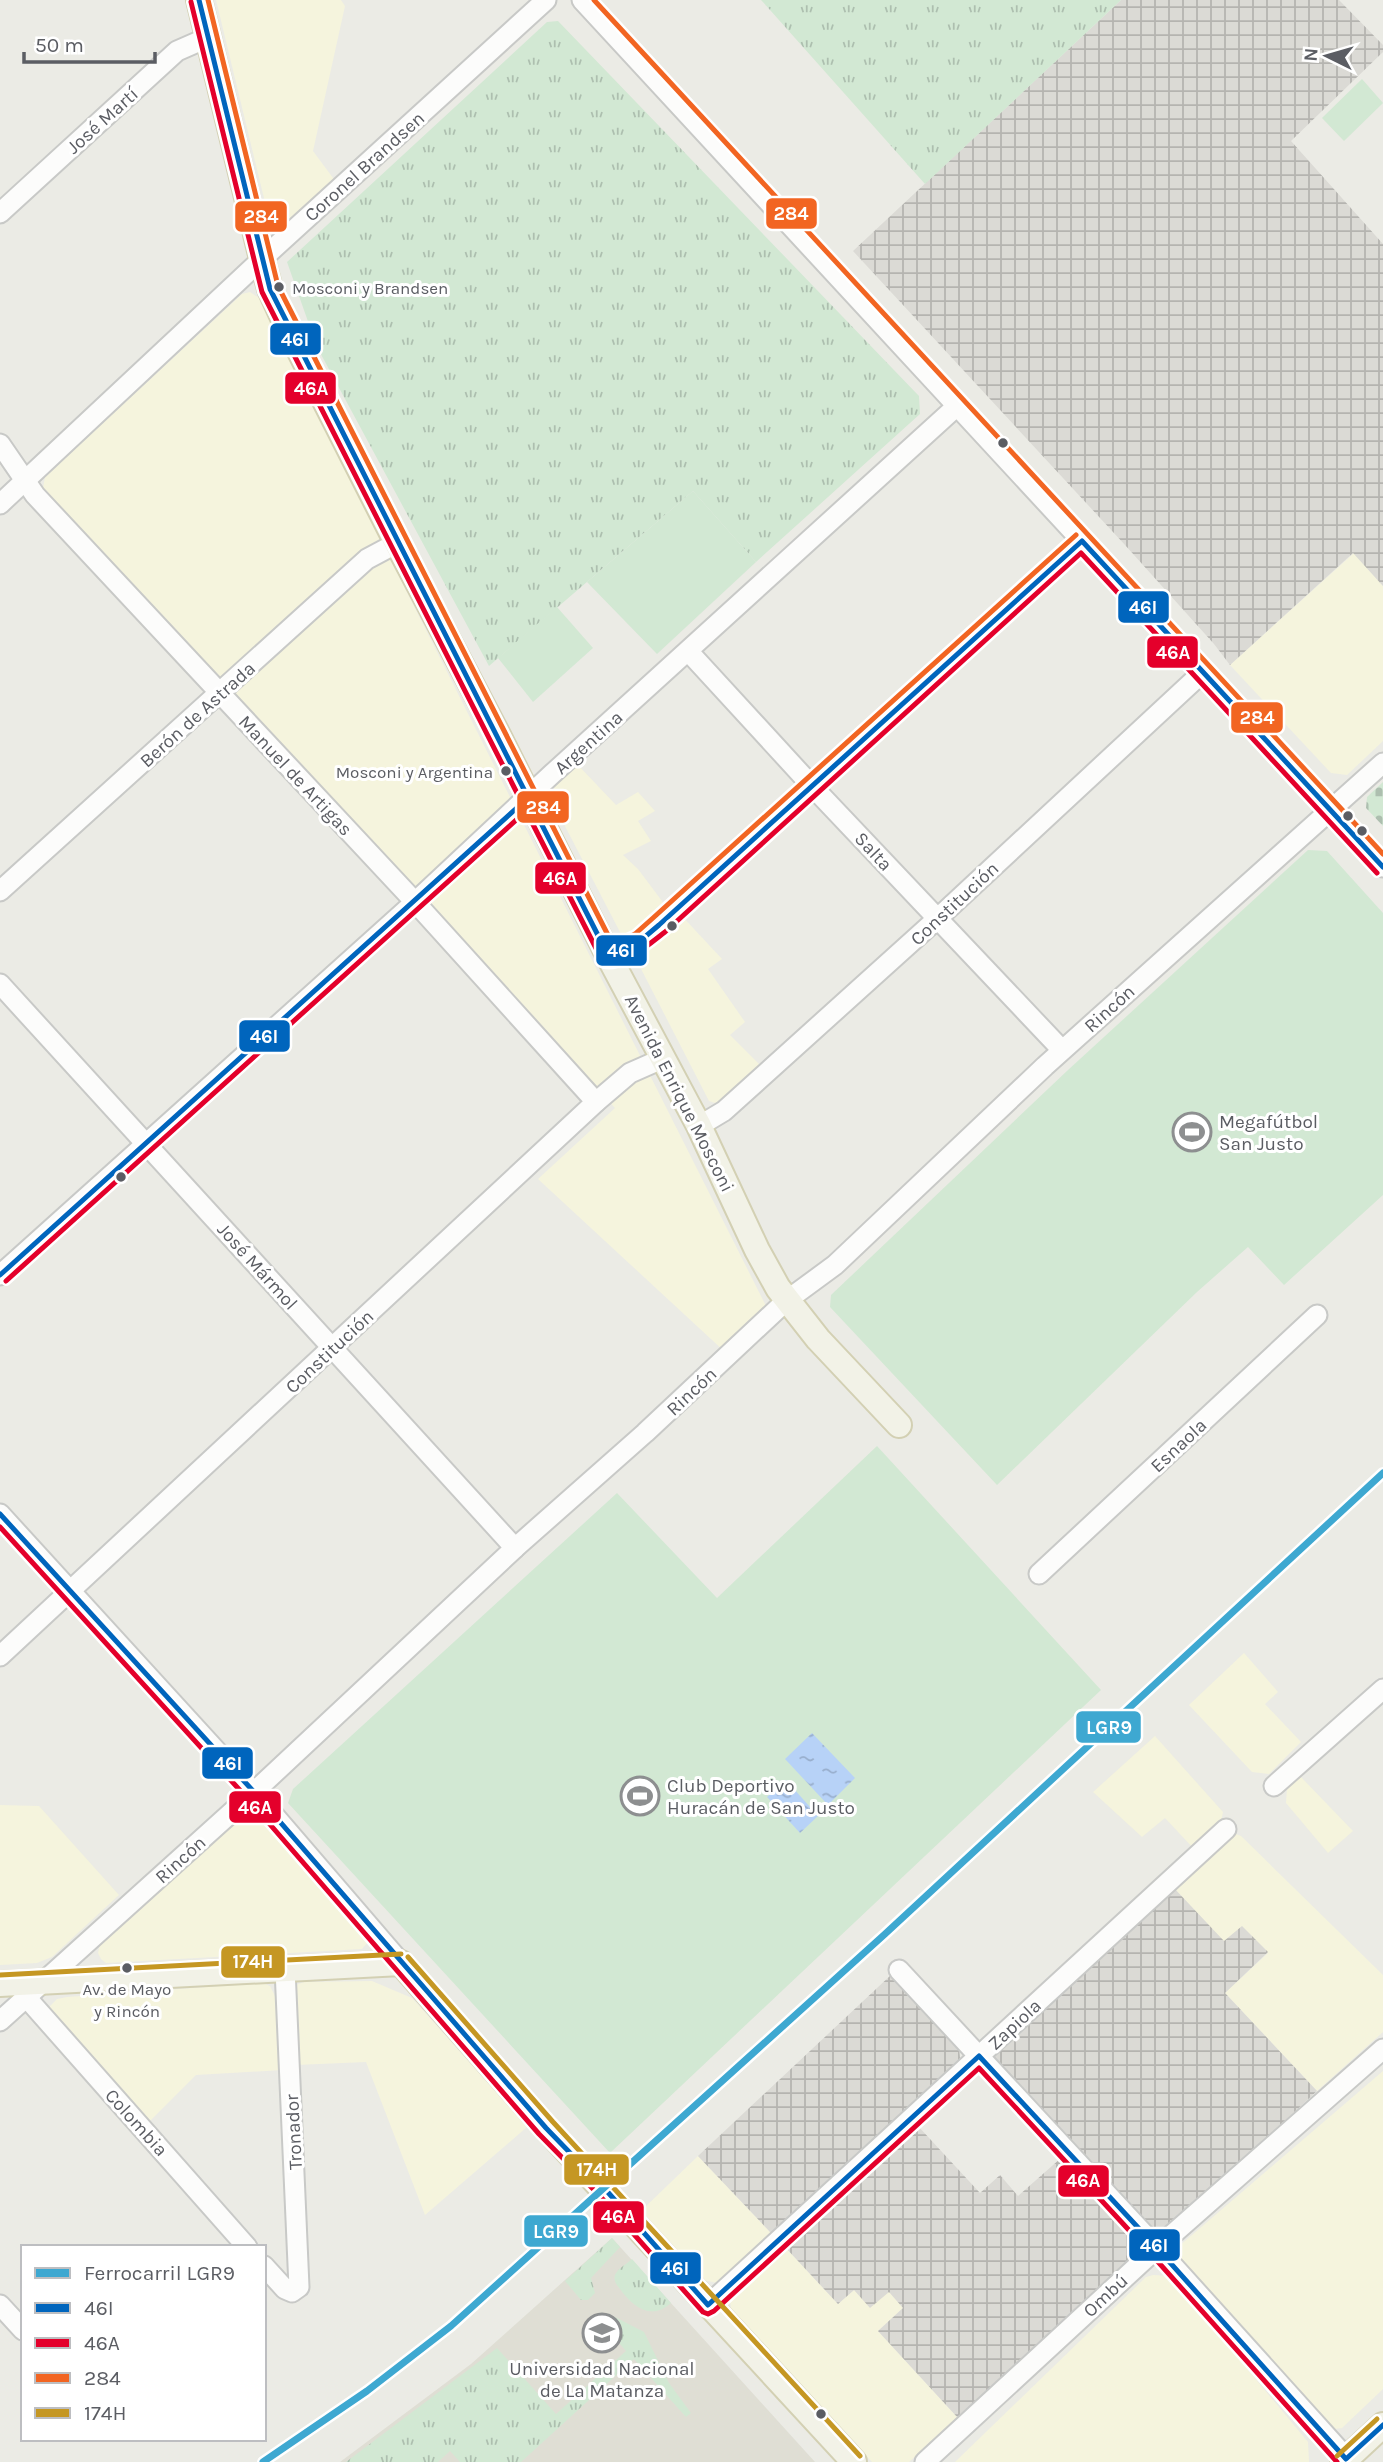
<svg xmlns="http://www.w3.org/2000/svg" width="1383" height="2462" font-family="Karla,sans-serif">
<defs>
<pattern id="industrial-grid" width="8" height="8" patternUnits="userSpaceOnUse" patternTransform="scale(1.75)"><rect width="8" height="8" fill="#dbdad5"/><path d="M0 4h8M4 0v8" fill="none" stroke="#b5b4b0"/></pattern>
<pattern id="grass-tufts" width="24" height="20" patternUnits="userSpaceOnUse" patternTransform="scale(1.75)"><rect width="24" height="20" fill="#d2e8d3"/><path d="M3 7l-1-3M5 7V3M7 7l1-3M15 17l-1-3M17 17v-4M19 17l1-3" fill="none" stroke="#adbfaf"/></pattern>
<pattern id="cemetery-stones" width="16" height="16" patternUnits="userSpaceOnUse" patternTransform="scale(1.75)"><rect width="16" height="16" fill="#d2e8d3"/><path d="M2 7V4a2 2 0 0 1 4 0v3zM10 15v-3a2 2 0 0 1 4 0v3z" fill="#adbfaf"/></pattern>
<pattern id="water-ripples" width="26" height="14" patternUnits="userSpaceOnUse" patternTransform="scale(1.75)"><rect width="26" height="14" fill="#b7d2f7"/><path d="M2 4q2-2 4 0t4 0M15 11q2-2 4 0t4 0" fill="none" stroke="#98aecc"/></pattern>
</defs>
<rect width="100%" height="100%" fill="#ebebe5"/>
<g fill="#f5f4dd">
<polygon points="216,0 341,0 345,6 313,151 336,182 290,226 280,228 270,223"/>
<polygon points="250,292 259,298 766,1306 766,1314 725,1352 538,1179 615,1108 46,499 43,488 45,477 242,294"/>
<polygon points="1354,553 1383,586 1383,741 1347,775 1331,773 1230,665"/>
<polygon points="577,764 616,805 638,792 655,811 638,821 651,841 623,855 638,869 665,905 630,938 621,934 554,805 554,784"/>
<polygon points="680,914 722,959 708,969 745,1022 730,1035 765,1070 721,1101 715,1103 709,1101 638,963 641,950"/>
<polygon points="1244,1653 1278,1692 1265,1704 1301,1742 1269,1774 1252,1772 1189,1705"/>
<polygon points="1155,1736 1223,1812 1221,1822 1193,1848 1165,1818 1142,1837 1093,1792"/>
<polygon points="1301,1777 1353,1831 1328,1853 1286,1803 1287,1788"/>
<polygon points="0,1805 39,1806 119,1895 52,1957 37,1963 0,1965"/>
<polygon points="250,1807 259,1810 367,1934 368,1942 362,1949 106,1963 101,1959 98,1953 101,1941"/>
<polygon points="1236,1834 1241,1836 1383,1975 1383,2032 1317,2091 1225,1993 1268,1953 1224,1942 1173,1887 1230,1836"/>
<polygon points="372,1981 412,1998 527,2127 425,2215 366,2062 296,2065 293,1991 296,1985 304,1982"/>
<polygon points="263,1983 270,1986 276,1998 282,2070 196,2075 146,2125 50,2018 50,2006 57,1999 67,1997"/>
<polygon points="1383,2071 1383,2389 1342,2428 1335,2429 1178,2266 1174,2258 1178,2247"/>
<polygon points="698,2156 772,2234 717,2283 704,2280 641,2211"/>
<polygon points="785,2247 838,2304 854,2290 889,2291 903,2308 878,2331 958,2418 909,2462 872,2462 731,2309 730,2301 733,2294"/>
<polygon points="1153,2275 1170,2276 1308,2442 1309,2462 955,2462 1146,2277"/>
</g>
<g fill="url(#industrial-grid)">
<polygon points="1121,0 1339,0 1383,45 1383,52 1291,141 1383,244 1383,586 1353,553 1230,665 1214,644 1125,545 853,251"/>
<polygon points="1173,1887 1224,1941 1242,1926 1268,1952 1225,1993 1317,2091 1165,2232 1154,2236 992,2057"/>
<polygon points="892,1974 959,2047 960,2058 957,2064 772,2234 698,2156"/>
<polygon points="918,2126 980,2193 1000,2175 1018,2196 1061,2158 1134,2239 1136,2245 1132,2260 958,2418 878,2331 903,2308 889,2292 870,2308 854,2290 838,2304 785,2247"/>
</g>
<polygon fill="#dfded4" points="612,2238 815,2462 340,2462 471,2364"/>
<g fill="url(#grass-tufts)">
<polygon points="761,0 1121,0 925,184"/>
<polygon points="558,21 919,396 920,414 756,562 693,491 489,666 317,347 287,262 547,22"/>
<polygon points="612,2238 620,2247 591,2278 595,2293 588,2300 581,2300 565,2281"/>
<path d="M632 2259 671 2303C651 2321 633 2307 620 2289 617 2285 613 2281 615 2275 618 2268 627 2264 632 2259Z"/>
<polygon points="615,2317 644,2332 669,2383 691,2413 686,2417 634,2359 521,2462 460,2462 450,2451 438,2462 346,2462 497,2348 556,2414 626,2351 604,2325"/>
</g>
<polygon fill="url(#cemetery-stones)" points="1383,782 1383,826 1366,808 1367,797"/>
<g fill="#d2e8d3">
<polygon points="1362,79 1383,103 1344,141 1322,118"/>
<polygon points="693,491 756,562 657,654 587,582"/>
<polygon points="557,607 593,648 533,702 498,658"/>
<polygon points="1308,850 1327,851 1383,913 1383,1195 1284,1285 1248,1247 1197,1292 997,1485 830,1307 831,1295 1068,1070"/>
<polygon points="877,1446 1101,1690 610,2153 288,1803 293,1789 617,1493 717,1598"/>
</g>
<g fill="url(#water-ripples)">
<polygon points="812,1733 855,1778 828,1805 785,1759"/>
<polygon points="786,1780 818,1816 800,1833 767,1797"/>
</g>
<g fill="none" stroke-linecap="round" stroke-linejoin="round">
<defs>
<g id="minor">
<polyline points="582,0 1383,867"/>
<polyline points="0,213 177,51 209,37"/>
<polyline points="0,444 35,495 415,902 596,1102"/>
<polyline points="0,504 262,259 546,0"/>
<polyline points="688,651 811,785 1062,1050"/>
<polyline points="0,891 367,559 397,543"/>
<polyline points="609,957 640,941 659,925 1082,541"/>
<polyline points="0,984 515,1548"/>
<polyline points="699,1126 724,1111 938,918 1203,672"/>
<polyline points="0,1275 415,902 552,774 957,406"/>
<polyline points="0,1514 254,1792 401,1963"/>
<polyline points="1039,1574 1317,1315"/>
<polyline points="0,1656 596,1102 630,1073 664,1058"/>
<polyline points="1274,1786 1383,1689"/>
<polyline points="899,1970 1157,2248 1350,2462"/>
<polyline points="26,1997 247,2247"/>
<polyline points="0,2021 254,1792 515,1548 645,1433 786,1301 835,1265 1045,1066 1383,763"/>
<polyline points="264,2266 285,2289 292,2292 299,2287 285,1969"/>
<polyline points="0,2305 23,2330"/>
<polyline points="708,2305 1226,1829"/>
<polyline points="925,2462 1157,2248 1383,2049"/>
</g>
<g id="major">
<polyline points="199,0 262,259 270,289 284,320 397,543 499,737 609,957 699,1126 757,1250 778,1288 818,1339 899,1425"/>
<polyline points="0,1984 401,1963 546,2128 854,2462"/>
<polyline points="1343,2462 1383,2425"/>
</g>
</defs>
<use href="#minor" stroke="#c8c9c7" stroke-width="23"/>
<use href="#major" stroke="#d3d0b3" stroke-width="28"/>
<use href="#minor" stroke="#fcfcfb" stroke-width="19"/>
<use href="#major" stroke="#f2f2e7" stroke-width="24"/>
<defs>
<g id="bus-1">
<polyline points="199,0 270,289 609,957 640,941 659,925 1082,541 1383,867"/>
<polyline points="0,1275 529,797"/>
<polyline points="0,1514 254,1792 546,2128 605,2189 708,2305 979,2056 1157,2248 1346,2459 1383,2425"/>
</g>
<g id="bus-2">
<path d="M191 2 262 292 604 964C621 969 652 942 665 932L1081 553 1377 873"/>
<polyline points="6,1281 535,803"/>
<polyline points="0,1527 247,1798 539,2134 599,2195 703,2312 708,2314 714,2311 979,2068 1151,2254 1337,2462"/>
</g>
<g id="bus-3">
<polyline points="208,0 278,286 613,945 635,934 653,918 1076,535"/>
<polyline points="594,0 1383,854"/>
</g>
<g id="bus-4">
<polyline points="408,1957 553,2122 860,2456"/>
<polyline points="0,1975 401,1954"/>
<polyline points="1337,2456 1377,2419"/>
</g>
</defs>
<use href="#bus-1" stroke="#fff" stroke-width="10"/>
<use href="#bus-2" stroke="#fff" stroke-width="10"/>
<use href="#bus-3" stroke="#fff" stroke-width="10"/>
<use href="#bus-4" stroke="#fff" stroke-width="10"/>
<use href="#bus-1" stroke="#0065bd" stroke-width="5"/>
<use href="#bus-2" stroke="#e4002b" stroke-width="5"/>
<use href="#bus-3" stroke="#f26522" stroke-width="5"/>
<use href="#bus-4" stroke="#c59723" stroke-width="5"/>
<defs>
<polyline id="rail-1" points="263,2462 367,2391 451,2326 885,1934 1383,1473"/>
</defs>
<use href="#rail-1" stroke="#fff" stroke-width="12"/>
<use href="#rail-1" stroke="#3ea8d1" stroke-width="7"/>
</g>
<defs>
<symbol id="stadium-ring" viewBox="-11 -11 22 22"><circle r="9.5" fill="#fff" stroke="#8d8f90" stroke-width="1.5"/><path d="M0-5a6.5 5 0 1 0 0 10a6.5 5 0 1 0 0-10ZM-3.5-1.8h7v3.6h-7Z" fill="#8d8f90"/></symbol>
<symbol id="university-ring" viewBox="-11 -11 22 22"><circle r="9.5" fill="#fff" stroke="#8d8f90" stroke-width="1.5"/><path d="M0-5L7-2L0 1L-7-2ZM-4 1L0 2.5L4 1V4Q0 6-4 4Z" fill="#8d8f90"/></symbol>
</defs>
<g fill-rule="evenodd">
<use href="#stadium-ring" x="1170" y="1110" width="44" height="44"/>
<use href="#stadium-ring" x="618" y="1774" width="44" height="44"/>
<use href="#university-ring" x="580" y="2311" width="44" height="44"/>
</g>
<g fill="#5b5d63" stroke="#fff" stroke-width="2.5">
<circle cx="279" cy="287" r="6"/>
<circle cx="1003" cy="443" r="6"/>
<circle cx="506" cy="771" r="6"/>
<circle cx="1348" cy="816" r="6"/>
<circle cx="1362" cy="831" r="6"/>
<circle cx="672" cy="926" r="6"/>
<circle cx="121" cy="1177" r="6"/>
<circle cx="127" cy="1968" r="6"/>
<circle cx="821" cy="2414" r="6"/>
</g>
<g text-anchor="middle" stroke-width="6" stroke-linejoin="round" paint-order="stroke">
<g font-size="17" fill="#5b5d63" stroke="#fff" text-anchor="start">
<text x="292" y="294">Mosconi y Brandsen</text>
<text x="493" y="778" text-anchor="end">Mosconi y Argentina</text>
<text x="127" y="1995" text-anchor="middle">Av. de Mayo<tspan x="127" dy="22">y Rincón</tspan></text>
</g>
<g font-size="19" fill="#5b5d63" stroke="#fff">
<text transform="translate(102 120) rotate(-42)" y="7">José Martí</text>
<text transform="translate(364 166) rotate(-42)" y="7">Coronel Brandsen</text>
<text transform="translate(197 714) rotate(-42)" y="7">Berón de Astrada</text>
<text transform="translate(588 742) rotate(-42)" y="7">Argentina</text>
<text transform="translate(296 775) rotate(47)" y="7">Manuel de Artigas</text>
<text transform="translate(874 851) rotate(47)" y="7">Salta</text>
<text transform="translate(954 903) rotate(-43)" y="7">Constitución</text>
<text transform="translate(1109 1008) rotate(-42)" y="7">Rincón</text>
<text transform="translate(680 1093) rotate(63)" y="7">Avenida Enrique Mosconi</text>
<text transform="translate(258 1266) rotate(48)" y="7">José Mármol</text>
<text transform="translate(329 1351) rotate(-43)" y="7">Constitución</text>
<text transform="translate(691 1391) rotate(-43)" y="7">Rincón</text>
<text transform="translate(1178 1445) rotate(-43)" y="7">Esnaola</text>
<text transform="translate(180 1859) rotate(-42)" y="7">Rincón</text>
<text transform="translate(1014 2024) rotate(-43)" y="7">Zapiola</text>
<text transform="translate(137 2122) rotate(48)" y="7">Colombia</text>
<text transform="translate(293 2132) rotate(-93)" y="7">Tronador</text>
<text transform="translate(1105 2295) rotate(-43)" y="7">Ombú</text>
</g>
<g font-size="19" fill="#5b5d63" stroke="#fff" text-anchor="start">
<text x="1219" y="1128">Megafútbol<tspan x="1219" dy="22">San Justo</tspan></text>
<text x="667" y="1792">Club Deportivo<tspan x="667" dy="22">Huracán de San Justo</tspan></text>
<text x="602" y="2375" text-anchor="middle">Universidad Nacional<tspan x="602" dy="22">de La Matanza</tspan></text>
</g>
</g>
<g stroke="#fff" stroke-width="2.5">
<rect x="765" y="197" width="53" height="33" rx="7" fill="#f26522"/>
<rect x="234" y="200" width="54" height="33" rx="7" fill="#f26522"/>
<rect x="269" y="322" width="53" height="34" rx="7" fill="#0065bd"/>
<rect x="284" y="371" width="53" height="34" rx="7" fill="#e4002b"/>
<rect x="1117" y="590" width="53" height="34" rx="7" fill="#0065bd"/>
<rect x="1146" y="635" width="53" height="34" rx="7" fill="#e4002b"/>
<rect x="1230" y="701" width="54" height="33" rx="7" fill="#f26522"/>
<rect x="516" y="790" width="54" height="34" rx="7" fill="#f26522"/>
<rect x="534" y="861" width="53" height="34" rx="7" fill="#e4002b"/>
<rect x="595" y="934" width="53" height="33" rx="7" fill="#0065bd"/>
<rect x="238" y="1019" width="53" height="34" rx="7" fill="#0065bd"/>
<rect x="1075" y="1710" width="67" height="34" rx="7" fill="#3ea8d1"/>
<rect x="201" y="1746" width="53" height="34" rx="7" fill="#0065bd"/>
<rect x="228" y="1790" width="54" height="34" rx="7" fill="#e4002b"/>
<rect x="220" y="1945" width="66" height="34" rx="7" fill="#c59723"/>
<rect x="563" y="2153" width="67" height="33" rx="7" fill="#c59723"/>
<rect x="1057" y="2164" width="53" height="34" rx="7" fill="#e4002b"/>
<rect x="592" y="2200" width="53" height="34" rx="7" fill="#e4002b"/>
<rect x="523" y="2214" width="66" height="34" rx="7" fill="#3ea8d1"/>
<rect x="1128" y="2228" width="53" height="34" rx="7" fill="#0065bd"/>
<rect x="649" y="2251" width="53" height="34" rx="7" fill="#0065bd"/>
</g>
<g font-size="19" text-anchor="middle" font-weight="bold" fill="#fff">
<text x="791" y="220">284</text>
<text x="261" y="223">284</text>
<text x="295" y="346">46I</text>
<text x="311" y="395">46A</text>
<text x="1143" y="614">46I</text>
<text x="1173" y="659">46A</text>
<text x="1257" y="724">284</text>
<text x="543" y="814">284</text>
<text x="560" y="885">46A</text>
<text x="621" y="957">46I</text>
<text x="264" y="1043">46I</text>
<text x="1109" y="1734">LGR9</text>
<text x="228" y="1770">46I</text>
<text x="255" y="1814">46A</text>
<text x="253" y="1968">174H</text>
<text x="597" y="2176">174H</text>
<text x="1083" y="2187">46A</text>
<text x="618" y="2223">46A</text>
<text x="556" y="2238">LGR9</text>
<text x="1154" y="2252">46I</text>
<text x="675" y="2275">46I</text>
</g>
<rect x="21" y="2245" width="245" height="196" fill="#ffffff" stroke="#bdbec1" stroke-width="2"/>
<rect x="35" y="2268" width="35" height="10" fill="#3ea8d1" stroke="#bdbec1" stroke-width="2"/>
<text x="84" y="2280" font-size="21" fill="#5b5d63">Ferrocarril LGR9</text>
<rect x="35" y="2303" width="35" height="10" fill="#0065bd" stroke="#bdbec1" stroke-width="2"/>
<text x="84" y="2315" font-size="21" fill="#5b5d63">46I</text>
<rect x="35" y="2338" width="35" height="10" fill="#e4002b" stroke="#bdbec1" stroke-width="2"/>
<text x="84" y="2350" font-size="21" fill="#5b5d63">46A</text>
<rect x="35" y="2373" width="35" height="10" fill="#f26522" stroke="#bdbec1" stroke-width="2"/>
<text x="84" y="2385" font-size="21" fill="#5b5d63">284</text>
<rect x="35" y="2408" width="35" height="10" fill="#c59723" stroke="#bdbec1" stroke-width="2"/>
<text x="84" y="2420" font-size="21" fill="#5b5d63">174H</text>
<g transform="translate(1327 56) rotate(275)" stroke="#ffffff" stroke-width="5" paint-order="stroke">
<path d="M0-5L12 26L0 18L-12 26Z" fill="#5b5d63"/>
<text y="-10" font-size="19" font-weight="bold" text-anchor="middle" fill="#5b5d63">N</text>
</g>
<path d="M24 52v10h131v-10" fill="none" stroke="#5b5d63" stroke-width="3.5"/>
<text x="35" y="52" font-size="21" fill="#5b5d63" stroke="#ffffff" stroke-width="5" paint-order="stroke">50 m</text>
</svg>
